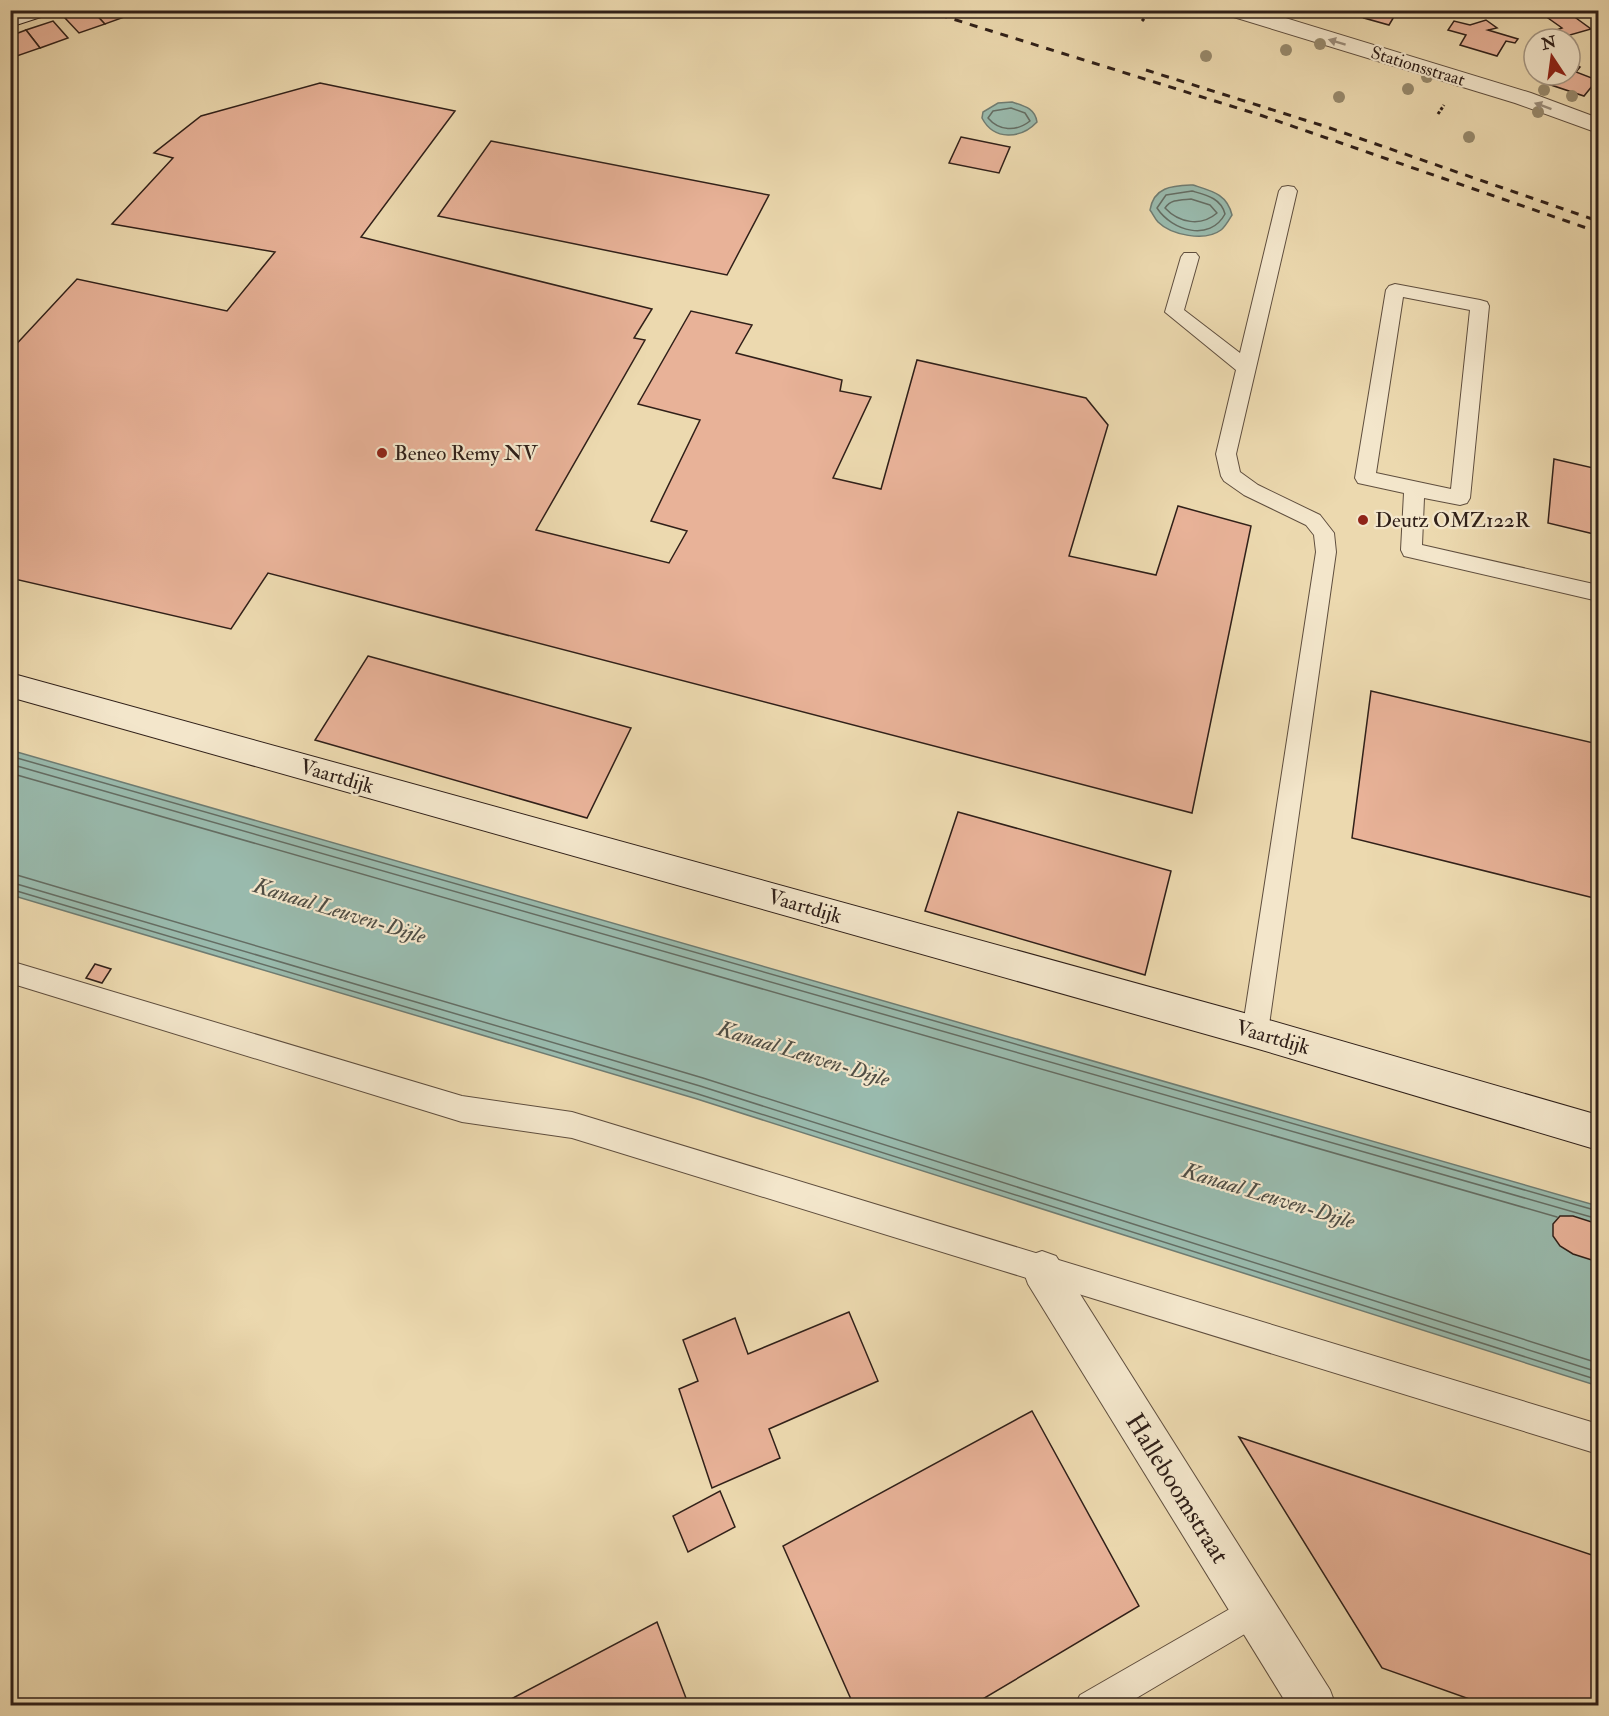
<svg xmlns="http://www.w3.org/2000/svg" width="1609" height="1716" font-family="'IM FELL Double Pica',serif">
<rect width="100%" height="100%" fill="#ecd9af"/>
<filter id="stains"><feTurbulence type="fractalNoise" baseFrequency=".00333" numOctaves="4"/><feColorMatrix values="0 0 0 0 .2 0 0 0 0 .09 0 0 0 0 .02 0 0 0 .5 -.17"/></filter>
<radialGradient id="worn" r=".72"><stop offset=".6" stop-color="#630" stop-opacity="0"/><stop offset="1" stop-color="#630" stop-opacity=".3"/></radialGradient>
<g fill="#99baad" stroke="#6f7c72" stroke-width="1.5">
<path d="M1012 102C1024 106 1035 108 1037 122 1021 139 994 141 982 118L983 112 998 103Z"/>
<path d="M1193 185C1212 191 1227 194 1232 215 1229 220 1225 227 1221 230 1205 242 1171 235 1158 222 1155 219 1153 214 1150 210 1154 186 1173 186 1193 185Z"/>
<polygon points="10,750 1598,1206 1598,1386 697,1099 11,895"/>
</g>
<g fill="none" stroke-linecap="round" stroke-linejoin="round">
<g stroke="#646d63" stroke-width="1.5">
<path d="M1011 108 1025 113 1030 121C1016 132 999 131 988 118L993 111Z"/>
<path d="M1192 191C1206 195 1221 198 1225 214 1210 242 1172 231 1157 208L1166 195Z"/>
<path d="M1191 199 1210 205 1217 213C1201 227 1179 223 1165 208 1171 199 1181 200 1191 199Z"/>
<polyline points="10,756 1598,1211"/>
<polyline points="10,764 1598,1219"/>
<polyline points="10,773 1557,1217"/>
<polyline points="10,873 703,1078 1598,1363"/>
<polyline points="10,882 700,1086 1598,1372"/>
<polyline points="10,889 698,1094 1598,1380"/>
</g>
</g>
<g fill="#e8b298" stroke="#302019" stroke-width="1.5">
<polygon points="85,10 92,10 105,24 79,33 65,18"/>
<polygon points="92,10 126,10 130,15 105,24"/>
<polygon points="1338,10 1398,10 1389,25 1364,18 1366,16"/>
<polygon points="1565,10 1591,29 1563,37 1554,31 1562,28 1541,13"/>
<polygon points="1486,20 1497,28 1488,30 1518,39 1515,43 1506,41 1497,56 1460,45 1466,35 1448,30 1454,21 1470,25"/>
<polygon points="53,21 68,38 40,48 26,30"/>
<polygon points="26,30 40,48 11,58 10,36"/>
<polygon points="1570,63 1580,67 1576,72 1597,80 1584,96 1542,82 1547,75 1570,75"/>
<polygon points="320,83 455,111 361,237 652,309 634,338 645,340 536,530 669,563 687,531 651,521 700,420 638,404 691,311 752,325 736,353 842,380 840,391 871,397 833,478 881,489 917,360 1086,398 1108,425 1069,556 1156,575 1178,506 1251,526 1192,813 268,573 231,629 10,578 10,351 77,279 227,311 275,252 112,224 173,158 154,153 201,116"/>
<polygon points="961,137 1010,147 999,173 949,163"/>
<polygon points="491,141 769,195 727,275 438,216"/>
<polygon points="1554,459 1598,469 1598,535 1548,523"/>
<polygon points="368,656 631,728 587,818 315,740"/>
<polygon points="1371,691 1598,744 1598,899 1352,838"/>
<polygon points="958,812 1171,871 1145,975 925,911"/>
<polygon points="95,964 111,969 102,983 86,978"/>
<polygon points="1560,1216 1573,1216 1598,1224 1598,1262 1573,1254 1560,1246 1553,1236 1553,1224"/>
<polygon points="849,1312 878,1381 769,1429 780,1458 712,1488 679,1389 698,1381 683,1340 735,1318 748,1354"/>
<polygon points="1032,1411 1139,1606 971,1706 854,1706 783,1546"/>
<polygon points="1239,1437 1598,1557 1598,1706 1489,1706 1382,1668"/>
<polygon points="720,1491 735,1527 688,1552 673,1516"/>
<polygon points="657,1622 689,1706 498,1706"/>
</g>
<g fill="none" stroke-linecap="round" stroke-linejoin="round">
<defs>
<g id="lane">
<polygon points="1288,186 1294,187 1297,191 1236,454 1240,472 1258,485 1320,515 1334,533 1336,552 1268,1032 1264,1040 1255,1044 1246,1040 1242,1032 1316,552 1314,535 1306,525 1244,495 1224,481 1221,476 1216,454 1236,370 1165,312 1181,257 1184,253 1196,253 1199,257 1184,310 1240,353 1279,191 1282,187"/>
<path d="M1395 284 1480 300 1487 302 1489 306 1470 498 1467 503 1460 505 1424 498 1422 545 1598 585V601L1404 556 1401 550 1404 493 1358 483 1355 478 1386 290 1389 286ZM1403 297 1470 310 1451 489 1376 473Z"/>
<polygon points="10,961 462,1096 572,1112 1598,1424 1598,1454 572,1138 462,1122 10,983"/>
<polygon points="1254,1595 1265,1600 1270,1611 1265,1622 1123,1706 1075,1706 1080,1695"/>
</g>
<g id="street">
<polygon points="1225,10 1259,10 1531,93 1598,118 1598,133 1515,103 1227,15"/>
<polygon points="1042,1251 1056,1256 1330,1690 1336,1706 1288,1706 1028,1284 1023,1270 1028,1256"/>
</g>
<g id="secondary">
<polygon points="18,10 49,10 47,15 10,27 10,13"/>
<polygon points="10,673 1255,1016 1598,1115 1598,1150 1255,1048 10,697"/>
</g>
</defs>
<use href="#lane" stroke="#5f4e3e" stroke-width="2"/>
<use href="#street" stroke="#5f4e3e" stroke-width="2"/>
<use href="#secondary" stroke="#302019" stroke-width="2"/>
<g stroke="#302019" stroke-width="3" stroke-dasharray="3 2" stroke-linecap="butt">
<polyline points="1142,21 1152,10"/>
<polyline points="1438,114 1444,105"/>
</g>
<use href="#lane" fill="#f3e6cb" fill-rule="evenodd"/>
<use href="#street" fill="#f3e6cb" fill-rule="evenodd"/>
<use href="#secondary" fill="#f3e6cb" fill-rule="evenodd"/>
<g stroke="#302019" stroke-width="3" stroke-dasharray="8 8" stroke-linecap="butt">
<polyline points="924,10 1263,116 1598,232"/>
<polyline points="1146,70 1327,127 1598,221"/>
</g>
</g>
<g fill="#97896c">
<circle cx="1320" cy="44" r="6"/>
<circle cx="1286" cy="50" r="6"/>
<circle cx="1206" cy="56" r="6"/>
<circle cx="1427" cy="77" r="6"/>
<circle cx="1408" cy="89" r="6"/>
<circle cx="1544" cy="90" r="6"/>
<circle cx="1572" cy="96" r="6"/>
<circle cx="1339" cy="97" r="6"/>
<circle cx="1538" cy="112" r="6"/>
<circle cx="1469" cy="137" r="6"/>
</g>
<defs><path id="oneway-solid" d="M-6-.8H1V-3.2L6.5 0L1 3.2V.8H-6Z" transform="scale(1.5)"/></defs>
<g fill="#9b8d7b">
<use href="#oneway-solid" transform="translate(1337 42) rotate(-163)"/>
<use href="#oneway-solid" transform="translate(1543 106) rotate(-160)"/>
</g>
<g fill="#8f2418" stroke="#f3e6cb" stroke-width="2">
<circle cx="382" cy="453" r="6"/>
<circle cx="1363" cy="520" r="6"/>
</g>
<g text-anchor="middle" stroke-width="4.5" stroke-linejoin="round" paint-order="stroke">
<g font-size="18" fill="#302019" stroke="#f3e6cb">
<text transform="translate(1418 66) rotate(17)" y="6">Stationsstraat</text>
</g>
<g font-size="21" fill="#302019" stroke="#f3e6cb" text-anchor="start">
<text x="394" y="460">Beneo Remy NV</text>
<text x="1375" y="527">Deutz OMZ122R</text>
</g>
<g font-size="21" fill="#302019" stroke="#f3e6cb">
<text transform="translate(337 776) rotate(16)" y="7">Vaartdijk</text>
<text transform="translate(805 906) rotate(16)" y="7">Vaartdijk</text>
<text transform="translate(1273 1037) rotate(16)" y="7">Vaartdijk</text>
</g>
<g font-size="22" font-style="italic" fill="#504e45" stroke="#f3e6cb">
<text transform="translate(340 910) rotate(17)" y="8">Kanaal Leuven-Dijle</text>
<text transform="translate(804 1053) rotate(17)" y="8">Kanaal Leuven-Dijle</text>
<text transform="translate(1269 1195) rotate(17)" y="8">Kanaal Leuven-Dijle</text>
</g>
<g font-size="26" fill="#302019" stroke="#f3e6cb">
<text transform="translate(1178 1488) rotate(58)" y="9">Halleboomstraat</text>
</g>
</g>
<rect width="1609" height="1716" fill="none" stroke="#ecd9af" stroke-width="36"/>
<rect x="12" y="12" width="1585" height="1692" fill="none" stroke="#302019" stroke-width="3"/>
<rect x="18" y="18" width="1573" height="1680" fill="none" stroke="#302019" stroke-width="1.5"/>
<g transform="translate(1552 57) rotate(347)"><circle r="28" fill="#f3e6cb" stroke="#a59784" stroke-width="1.5"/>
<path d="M0-4.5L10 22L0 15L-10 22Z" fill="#8f2418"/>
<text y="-9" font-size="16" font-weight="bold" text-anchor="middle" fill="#302019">N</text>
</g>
<rect width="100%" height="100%" filter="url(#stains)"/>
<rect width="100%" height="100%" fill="url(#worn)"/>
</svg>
